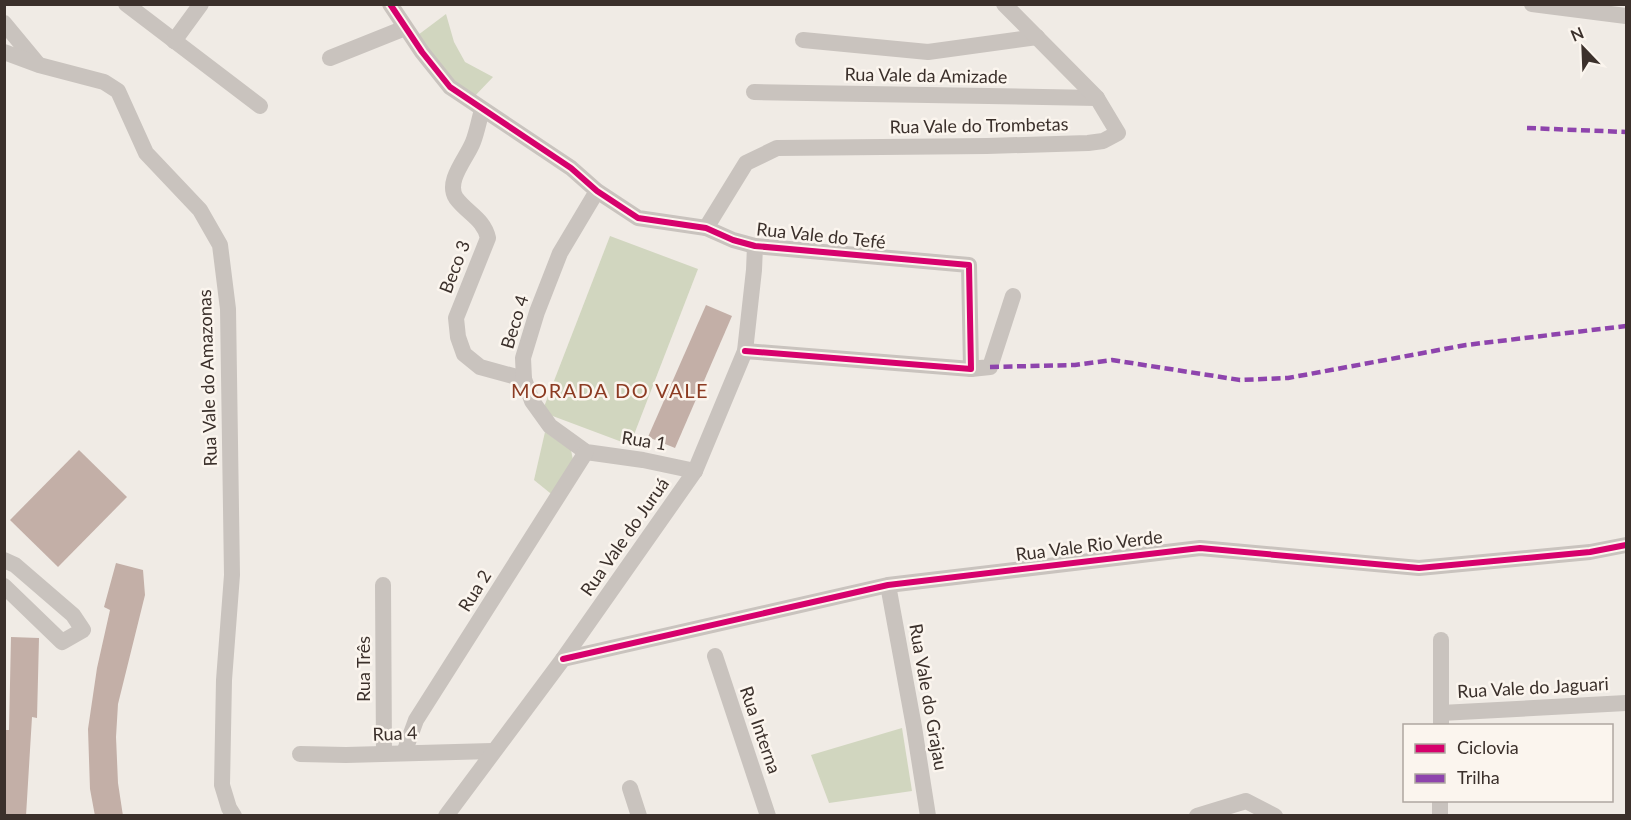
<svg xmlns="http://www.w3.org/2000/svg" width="1631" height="820" font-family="Lato,sans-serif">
<rect width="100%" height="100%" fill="#f0ebe5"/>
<g fill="#d1d6bf">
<polygon points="446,14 454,42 465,62 493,77 471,100 414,38"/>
<polygon points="610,236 698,269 630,445 542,412"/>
<polygon points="545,432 571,450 574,465 555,497 534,480"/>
<polygon points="902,728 912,791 829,803 811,755"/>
</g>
<g fill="#c3afa7">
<polygon points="706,305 732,316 675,448 648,437"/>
<polygon points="79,450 127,497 58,567 10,520"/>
<polygon points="116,563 143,570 145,595 118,704 116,737 118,783 123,816 95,816 90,789 88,729 97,668 110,610 104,607"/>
<polygon points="11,637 39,638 37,718 32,717 26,816 4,816 4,730 9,730"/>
</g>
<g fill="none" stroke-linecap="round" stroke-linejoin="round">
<g stroke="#c9c3be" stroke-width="16">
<polyline points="126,4 260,106"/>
<polyline points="390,4 422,52 450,87 571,168 597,191 638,218 706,228 733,240 755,246 969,265 971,369"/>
<polyline points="1532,4 1626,16"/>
<polyline points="4,23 38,64"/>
<polyline points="803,40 928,52 1037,37"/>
<polyline points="174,41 201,4"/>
<polyline points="4,52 39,65 104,82 118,91 146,153 200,210 220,245 228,309 232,575 224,680 222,785 229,808 234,816"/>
<polyline points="330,58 405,28"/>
<polyline points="754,92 1097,98"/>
<path d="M482 110C479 120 477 132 473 142 467 158 445 181 456 198 467 213 484 219 488 238L456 318 458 337 464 354 480 367 524 379"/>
<polyline points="597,191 560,253 537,312 523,358 524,379 532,401 550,426 586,452 643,460 695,471"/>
<polyline points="706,228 746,163 777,148 987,146 1088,143 1103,141 1118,133 1097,98 1004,4"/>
<polyline points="745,351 971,369 990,367 1013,296"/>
<polyline points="4,560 15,565 73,615 83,630 62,642 4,586"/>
<polyline points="383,585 384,753"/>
<polyline points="888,585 914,727 928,816"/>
<polyline points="715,656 768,816"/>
<polyline points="563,659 888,585 1200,548 1419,568 1590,552 1626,545"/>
<polyline points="1441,713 1626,703"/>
<polyline points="1441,726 1441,640"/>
<polyline points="404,753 416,720 586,452"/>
<polyline points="300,754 346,755 492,751"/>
<polyline points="630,788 639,816"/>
<polyline points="446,816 563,659 695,471 745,351 754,270 755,246"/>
<polyline points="1197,816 1246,801 1275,816"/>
<polyline points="1440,816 1440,800"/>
</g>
<g stroke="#8e44ad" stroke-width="4.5" stroke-dasharray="9 4.5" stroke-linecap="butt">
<polyline points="1527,128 1626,132"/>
<polyline points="990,367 1075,365 1112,360 1240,380 1288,378 1466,345 1626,326"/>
</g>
<defs>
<g id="cycleway">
<polyline points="390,4 422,52 450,87 571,168 597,191 638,218 706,228 733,240 755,246 969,265 971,369 745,351"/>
<polyline points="563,659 888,585 1200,548 1419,568 1590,552 1626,545"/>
</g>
</defs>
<use href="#cycleway" stroke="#fbf5ee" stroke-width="10"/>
<use href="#cycleway" stroke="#d6006c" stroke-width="6"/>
</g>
<g text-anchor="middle" stroke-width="5" stroke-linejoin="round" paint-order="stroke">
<g font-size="18" fill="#3b302b" stroke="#fbf5ee">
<text transform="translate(926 76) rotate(1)" y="6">Rua Vale da Amizade</text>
<text transform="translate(979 126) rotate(-1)" y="6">Rua Vale do Trombetas</text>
<text transform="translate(821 236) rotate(6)" y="6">Rua Vale do Tefé</text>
<text transform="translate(455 267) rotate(-69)" y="6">Beco 3</text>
<text transform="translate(515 322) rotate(-73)" y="6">Beco 4</text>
<text transform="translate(208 378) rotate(-92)" y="6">Rua Vale do Amazonas</text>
<text transform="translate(644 441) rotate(9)" y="6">Rua 1</text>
<text transform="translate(625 537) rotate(-55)" y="6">Rua Vale do Juruá</text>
<text transform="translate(1089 546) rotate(-7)" y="6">Rua Vale Rio Verde</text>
<text transform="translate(475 591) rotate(-58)" y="6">Rua 2</text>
<text transform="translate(364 669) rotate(-90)" y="6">Rua Três</text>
<text transform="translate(1533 688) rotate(-3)" y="6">Rua Vale do Jaguari</text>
<text transform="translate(928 697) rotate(80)" y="6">Rua Vale do Grajau</text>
<text transform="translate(760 730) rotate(71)" y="6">Rua Interna</text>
<text transform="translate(395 734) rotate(-2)" y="6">Rua 4</text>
</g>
<g font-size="20" letter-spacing="1.5" fill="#8c3b22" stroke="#fbf5ee">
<text x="610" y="398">MORADA DO VALE</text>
</g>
</g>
<rect width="1631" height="820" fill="none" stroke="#3b302b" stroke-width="12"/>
<rect x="1403" y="724" width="210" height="78" fill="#fbf5ee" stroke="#aea6a0" stroke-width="1.5"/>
<rect x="1415" y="744" width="30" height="9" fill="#d6006c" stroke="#aea6a0" stroke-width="1.5"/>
<text x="1457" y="754" font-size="18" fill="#3b302b">Ciclovia</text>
<rect x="1415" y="774" width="30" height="9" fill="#8e44ad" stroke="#aea6a0" stroke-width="1.5"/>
<text x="1457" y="784" font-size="18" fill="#3b302b">Trilha</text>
<g transform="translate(1583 48) rotate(337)" stroke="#fbf5ee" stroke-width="4.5" paint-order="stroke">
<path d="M0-4.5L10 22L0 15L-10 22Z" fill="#3b302b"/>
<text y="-9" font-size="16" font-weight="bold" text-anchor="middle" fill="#3b302b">N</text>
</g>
</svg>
